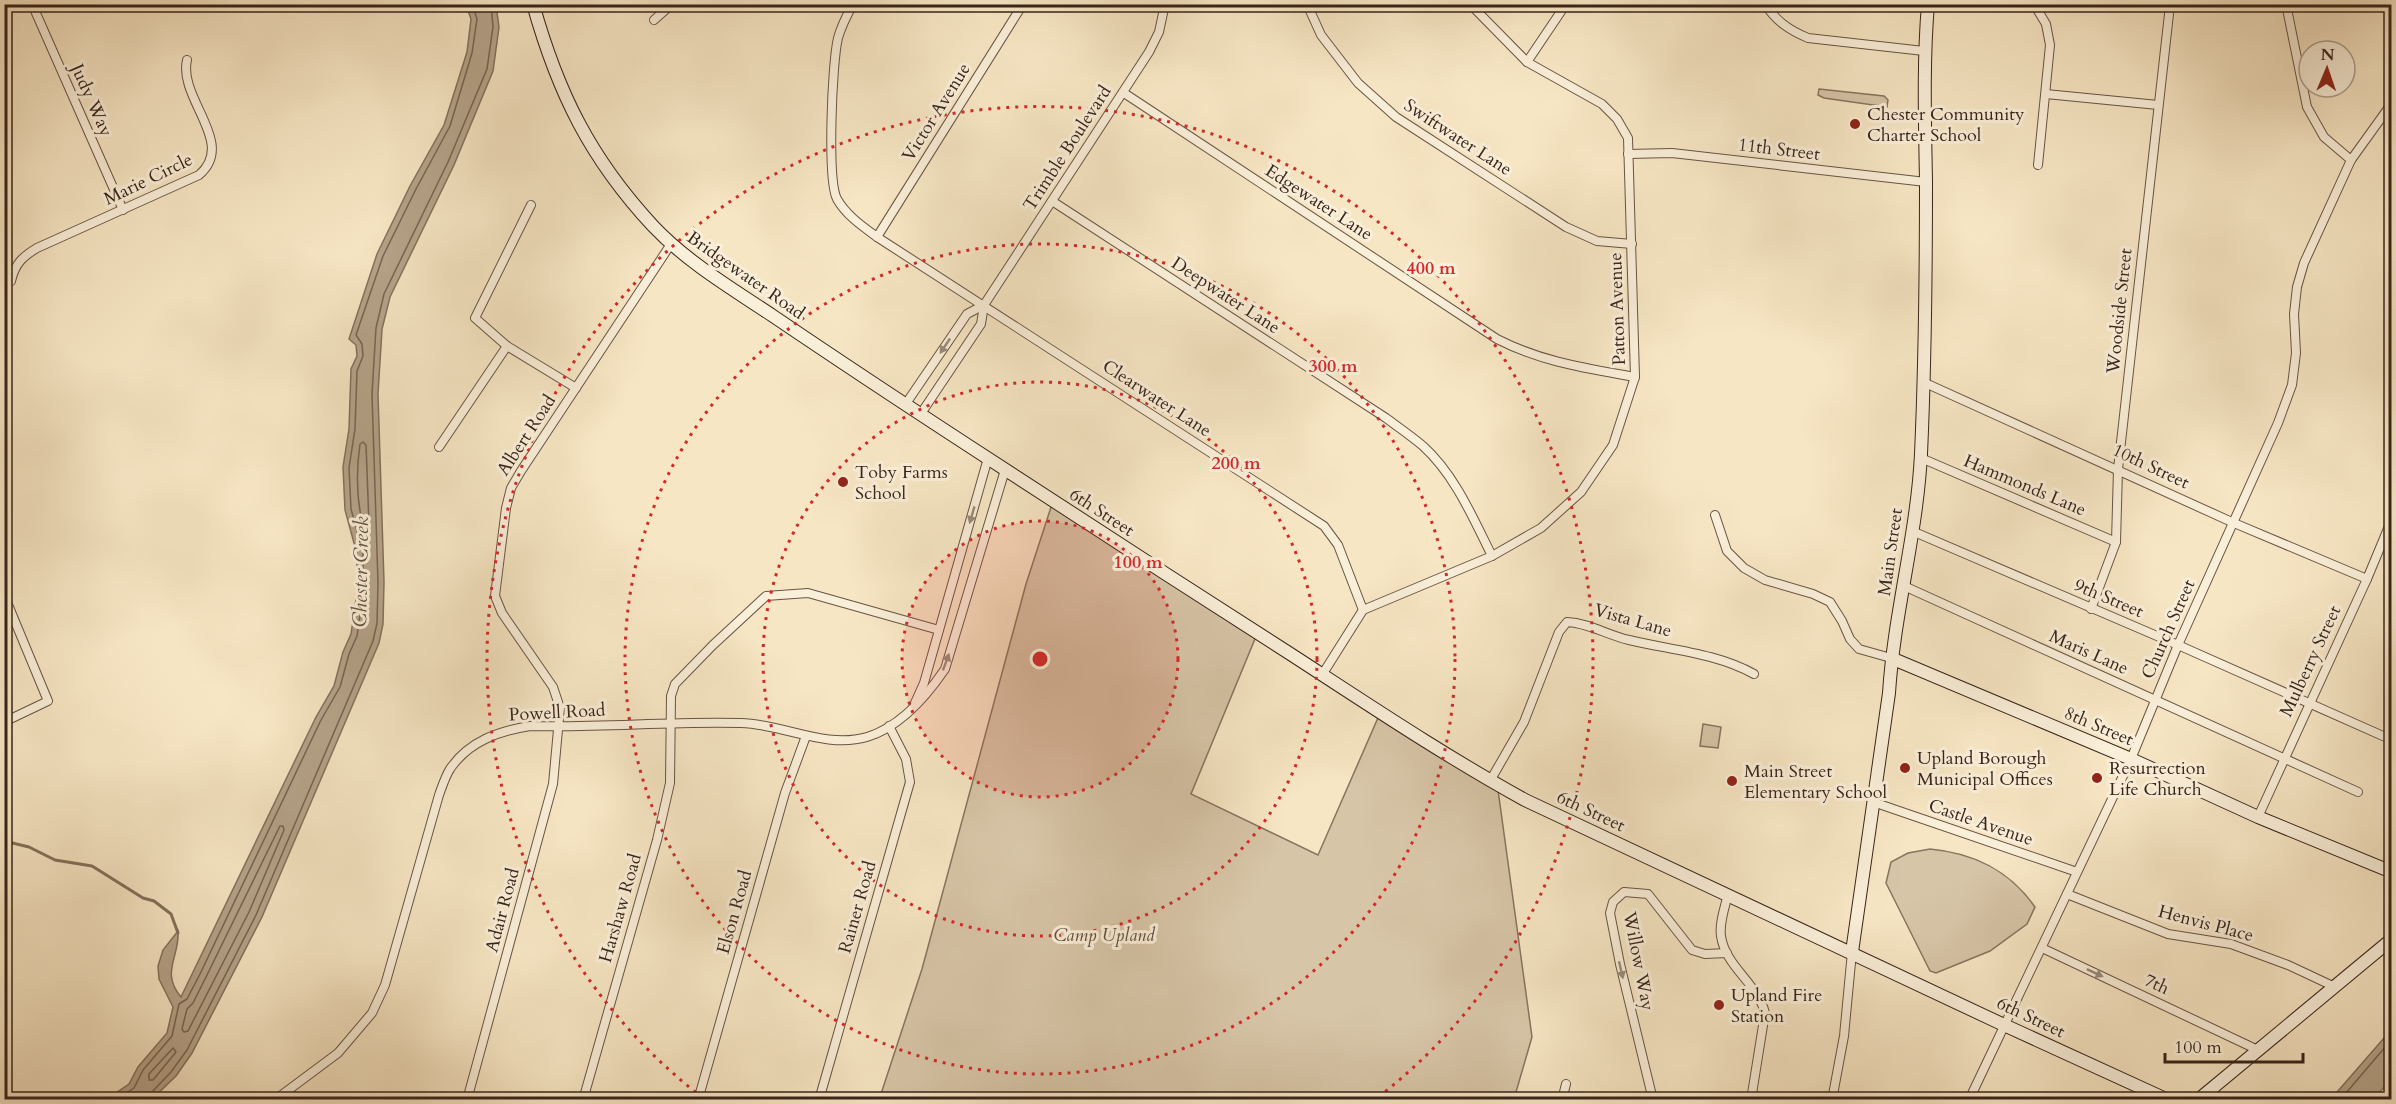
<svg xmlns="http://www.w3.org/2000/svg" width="2396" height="1104" font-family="Cardo,serif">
<rect width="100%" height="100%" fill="#f7e6c4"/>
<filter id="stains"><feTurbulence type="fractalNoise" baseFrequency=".00333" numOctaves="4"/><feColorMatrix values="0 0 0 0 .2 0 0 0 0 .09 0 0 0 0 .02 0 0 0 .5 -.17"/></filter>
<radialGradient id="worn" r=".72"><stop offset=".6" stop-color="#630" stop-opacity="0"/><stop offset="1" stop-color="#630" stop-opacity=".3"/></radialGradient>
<g fill="#d7c5a7" stroke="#887460" stroke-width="1.5">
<polygon points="1819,89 1884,96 1888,100 1887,107 1824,98 1818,95"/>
<polygon points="1053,501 1257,634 1191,794 1318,855 1381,711 1498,790 1532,1037 1514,1099 879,1100 922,969 1026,584"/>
<polygon points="1703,724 1721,727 1718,748 1700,746"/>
<path d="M1930 849C1974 853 2009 870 2035 907L2027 924 1990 951 1936 973 1930 971 1886 883 1891 862 1908 853Z"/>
</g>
<g fill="#b6a48a" stroke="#84715d" stroke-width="1.5">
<path d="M466 5H496L499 27 493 71 454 165 390 297 382 329 378 394 384 582 383 624 379 643 262 917 192 1053 176 1076 152 1099H107L129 1084 138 1067 167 1033 173 1007 159 979 158 966 163 950 178 931C180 957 160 972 181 997L316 717 334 686 343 652 351 634 357 593V554L345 510 343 467 349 429 351 369 357 356 356 345 349 339 377 254 410 186 444 125 467 52 471 19Z"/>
<polygon points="2391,1030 2391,1080 2373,1099 2331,1099"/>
</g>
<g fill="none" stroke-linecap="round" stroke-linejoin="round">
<g stroke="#776452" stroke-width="1.5">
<path d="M363 442 366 445 369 524 366 527 363 525C356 498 356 472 360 444Z"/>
<polygon points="280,826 283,826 284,830 249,912 188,1031 184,1032 182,1029 187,1009 193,1003 206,977"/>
<polygon points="173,1048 176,1052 153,1080 149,1080 149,1074"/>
<polyline points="116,1100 134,1088 143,1070 172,1036 179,1004 187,999 200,974 321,720 340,687 349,654 357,636 363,594 363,553 351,509 349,468 355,429 357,371 363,356 362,344 356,335 383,256 416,189 450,126 472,53 477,19 472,4"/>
<polyline points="148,1100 150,1094 171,1072 187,1050 256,915 373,641 377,623 378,583 372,394 376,328 384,294 448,162 487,69 493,27 491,4"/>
<polyline points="2340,1100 2392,1039"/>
</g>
<polyline stroke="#84715d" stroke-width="3" points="4,841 29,847 55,860 92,866 143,898 154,901 171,914 178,933"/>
<defs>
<g id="street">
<polyline points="32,4 123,210"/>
<path d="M853 4C847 15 841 27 838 38 832 62 827 180 837 199 846 215 862 226 877 237L1324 526 1338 545 1363 610"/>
<polyline points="1307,4 1321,35 1358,83 1396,117 1566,227 1597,241 1632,244"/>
<path d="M1765 4C1776 21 1789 30 1808 38L1924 51"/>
<polyline points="2034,4 2046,24 2050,45 2038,165"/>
<polyline points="2286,4 2307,107 2324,137 2351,160"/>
<polyline points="654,20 672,4"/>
<polyline points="1527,62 1566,4"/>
<path d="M1124 93 1497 339C1542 362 1585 368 1635 377"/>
<polyline points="2046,94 2158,105"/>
<polyline points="1628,154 1672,153 1926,182"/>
<path d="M1052 201 1386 418C1398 427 1411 436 1423 446 1455 475 1473 518 1492 556"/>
<polyline points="531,205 475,318 507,346 576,388"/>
<polyline points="877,237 1023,4"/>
<path d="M11 281C15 264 22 257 37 248L199 175C237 143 178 99 187 60"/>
<polyline points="1923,382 2234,523 2367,579"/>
<polyline points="905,405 967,314 984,305"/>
<polyline points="920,415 981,324 984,305 1149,52 1159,32 1165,4"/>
<polyline points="439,447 507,346"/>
<polyline points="1921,458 2116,542"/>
<polyline points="1715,515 1727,551 1744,568 1765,580 1813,594 1830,602 1842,621 1850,639 1859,649 1891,658"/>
<polyline points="1912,531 2178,645 2392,740"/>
<polyline points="1904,586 2358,792"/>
<polyline points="4,595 48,701 4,722"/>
<polyline points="2091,609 2116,542 2118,469 2169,14"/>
<polyline points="1322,675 1363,610 1492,556 1541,528 1581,492 1613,445 1635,377 1628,138 1617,119 1602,104 1527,62 1470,4"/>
<polyline points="915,703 924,683 988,458"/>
<path d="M1490 781 1524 722 1559 632 1567 622C1589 623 1607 635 1629 640 1671 650 1716 653 1754 674"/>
<polyline points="1873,802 2077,872"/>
<polyline points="2258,817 2367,579 2392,519"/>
<path d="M1728 894C1725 907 1719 923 1721 936 1725 966 1758 984 1765 1013L1751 1100"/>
<polyline points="2067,894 2168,934 2231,944 2288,965 2335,987"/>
<polyline points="2042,948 2258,1050"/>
<path d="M275 1100 338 1053 372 1013 385 985 439 795C442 787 445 777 450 769 469 741 499 731 530 726 601 728 671 721 741 723 783 724 825 749 867 737 900 727 926 697 945 669L1005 470"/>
<polyline points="467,1100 553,784 560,708 553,687 502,613 495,596 506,508 511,488 521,471 671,244"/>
<polyline points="583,1100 657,840 670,783 671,696 675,684 713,645 766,596 808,593 939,630"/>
<polyline points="698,1100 785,793 806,736"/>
<polyline points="819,1100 910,782 906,759 889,726"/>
<polyline points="1562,1100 1566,1084"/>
<polyline points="1653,1100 1620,964 1610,913 1613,902 1624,892 1648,894 1692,950 1705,954 1727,953"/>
<polyline points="1832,1100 1844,1036 1852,952"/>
<polyline points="1969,1100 2131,759 2178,645 2278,423 2292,385 2296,353 2294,314 2297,287 2304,263 2351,160 2392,103"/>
</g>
<g id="secondary">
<path d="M533 4C558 93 590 158 653 226 687 262 731 288 773 316 838 360 903 403 969 446 1076 516 1184 586 1292 655 1369 705 1445 756 1525 800L2004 1025 2168 1100"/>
<polyline points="1891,658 2131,759 2258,817 2392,872"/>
<path d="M1852 952 1889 693C1894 613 1917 535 1921 454 1925 364 1926 272 1926 182 1925 122 1923 64 1928 4"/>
<polyline points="2198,1100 2392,939"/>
</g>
</defs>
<use href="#street" stroke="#685444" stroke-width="10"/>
<use href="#secondary" stroke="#38241a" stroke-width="14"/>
<use href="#street" stroke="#faefd9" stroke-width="8"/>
<use href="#secondary" stroke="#faefd9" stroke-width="12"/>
</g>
<defs><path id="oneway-solid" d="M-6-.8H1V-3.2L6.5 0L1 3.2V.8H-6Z" transform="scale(1.5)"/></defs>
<g fill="#998a7a">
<use href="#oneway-solid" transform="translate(945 346) rotate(124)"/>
<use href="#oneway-solid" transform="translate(972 515) rotate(106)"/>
<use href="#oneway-solid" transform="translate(946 662) rotate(-70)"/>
<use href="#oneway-solid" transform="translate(1621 970) rotate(77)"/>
<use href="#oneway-solid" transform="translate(2095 973) rotate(25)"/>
</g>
<circle cx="1040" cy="659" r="138" fill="#d62828" fill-opacity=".12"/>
<g fill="none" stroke="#d62828" stroke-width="3" stroke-dasharray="3 6">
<circle cx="1040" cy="659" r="138"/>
<circle cx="1040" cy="659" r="277"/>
<circle cx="1040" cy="659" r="415"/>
<path d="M703 1098A553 553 0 1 1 1377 1098"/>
</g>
<g fill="#8f2418" stroke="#faefd9" stroke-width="2">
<circle cx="1855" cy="124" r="6"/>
<circle cx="843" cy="482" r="6"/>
<circle cx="1905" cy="768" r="6"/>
<circle cx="2097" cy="778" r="6"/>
<circle cx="1732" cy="781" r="6"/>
<circle cx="1719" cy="1005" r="6"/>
</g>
<g text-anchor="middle" stroke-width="6" stroke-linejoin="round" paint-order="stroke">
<g font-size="18" fill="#38241a" stroke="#faefd9">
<text transform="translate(92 100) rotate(66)" y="6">Judy Way</text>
<text transform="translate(936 112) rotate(-58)" y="6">Victor Avenue</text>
<text transform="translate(1458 137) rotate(33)" y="6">Swiftwater Lane</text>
<text transform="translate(1067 148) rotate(-57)" y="6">Trimble Boulevard</text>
<text transform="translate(1779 149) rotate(7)" y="6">11th Street</text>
<text transform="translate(148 179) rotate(-26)" y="6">Marie Circle</text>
<text transform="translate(1319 202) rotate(33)" y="6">Edgewater Lane</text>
<text transform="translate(746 275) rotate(35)" y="6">Bridgewater Road</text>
<text transform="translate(1226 295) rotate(33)" y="6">Deepwater Lane</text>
<text transform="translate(1617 309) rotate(-92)" y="6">Patton Avenue</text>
<text transform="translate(2119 311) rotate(-84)" y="6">Woodside Street</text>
<text transform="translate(1157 398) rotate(33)" y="6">Clearwater Lane</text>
<text transform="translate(526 435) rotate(-57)" y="6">Albert Road</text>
<text transform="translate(2151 466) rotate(25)" y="6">10th Street</text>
<text transform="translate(2025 485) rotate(23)" y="6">Hammonds Lane</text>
<text transform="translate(1102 512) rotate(33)" y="6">6th Street</text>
<text transform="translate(1890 552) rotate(-82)" y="6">Main Street</text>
<text transform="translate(2109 598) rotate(23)" y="6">9th Street</text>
<text transform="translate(1633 620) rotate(16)" y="6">Vista Lane</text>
<text transform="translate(2168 629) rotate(-66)" y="6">Church Street</text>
<text transform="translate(2089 652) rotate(24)" y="6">Maris Lane</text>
<text transform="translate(2310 661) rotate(-65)" y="6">Mulberry Street</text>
<text transform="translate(557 712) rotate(-3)" y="6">Powell Road</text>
<text transform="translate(2099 726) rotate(23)" y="6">8th Street</text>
<text transform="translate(1591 811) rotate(25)" y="6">6th Street</text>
<text transform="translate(1981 822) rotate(19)" y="6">Castle Avenue</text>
<text transform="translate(857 907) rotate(-74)" y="6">Rainer Road</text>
<text transform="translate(620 908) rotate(-74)" y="6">Harshaw Road</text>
<text transform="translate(502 910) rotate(-75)" y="6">Adair Road</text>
<text transform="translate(734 912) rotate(-74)" y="6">Elson Road</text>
<text transform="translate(2206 923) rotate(15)" y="6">Henvis Place</text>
<text transform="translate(1639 961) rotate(79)" y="6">Willow Way</text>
<text transform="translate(2157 984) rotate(25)" y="6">7th</text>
<text transform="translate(2031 1017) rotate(25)" y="6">6th Street</text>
</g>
<g font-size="18" fill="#38241a" stroke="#faefd9" text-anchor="start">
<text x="1867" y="120">Chester Community<tspan x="1867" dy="21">Charter School</tspan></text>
<text x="855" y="478">Toby Farms<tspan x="855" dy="21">School</tspan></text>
<text x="1917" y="764">Upland Borough<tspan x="1917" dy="21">Municipal Offices</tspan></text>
<text x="2109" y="774">Resurrection<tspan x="2109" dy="21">Life Church</tspan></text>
<text x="1744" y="777">Main Street<tspan x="1744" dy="21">Elementary School</tspan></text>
<text x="1731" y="1001">Upland Fire<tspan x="1731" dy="21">Station</tspan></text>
</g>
<g font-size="18" font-style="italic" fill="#604c3d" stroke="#faefd9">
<text x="1104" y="941">Camp Upland</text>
</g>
<g font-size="20" font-style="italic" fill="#645141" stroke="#faefd9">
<text transform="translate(360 572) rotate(-89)" y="7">Chester Creek</text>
</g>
</g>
<circle cx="1040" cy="659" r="9" fill="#d62828" stroke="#faefd9" stroke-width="3"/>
<g font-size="18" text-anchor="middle" font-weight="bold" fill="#d62828" stroke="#faefd9" stroke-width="6" stroke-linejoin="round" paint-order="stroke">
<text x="1431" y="274">400 m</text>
<text x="1333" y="372">300 m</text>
<text x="1236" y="469">200 m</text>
<text x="1138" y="568">100 m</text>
</g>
<rect width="2396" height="1104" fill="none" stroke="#f7e6c4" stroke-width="24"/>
<rect x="6" y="6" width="2384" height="1092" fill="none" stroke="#38241a" stroke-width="3"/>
<rect x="12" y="12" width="2372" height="1080" fill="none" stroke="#38241a" stroke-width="1.5"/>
<g transform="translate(2327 69) rotate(2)"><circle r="28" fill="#faefd9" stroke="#ac9e8d" stroke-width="1.5"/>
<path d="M0-4.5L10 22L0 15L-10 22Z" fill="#8f2418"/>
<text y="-9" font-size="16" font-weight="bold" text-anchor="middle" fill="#38241a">N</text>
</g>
<path d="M2165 1053v9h138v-9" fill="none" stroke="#38241a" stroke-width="3"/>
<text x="2174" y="1053" font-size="18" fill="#38241a" stroke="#faefd9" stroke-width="4.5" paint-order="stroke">100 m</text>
<rect width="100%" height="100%" filter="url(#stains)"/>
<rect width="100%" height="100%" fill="url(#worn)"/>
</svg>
